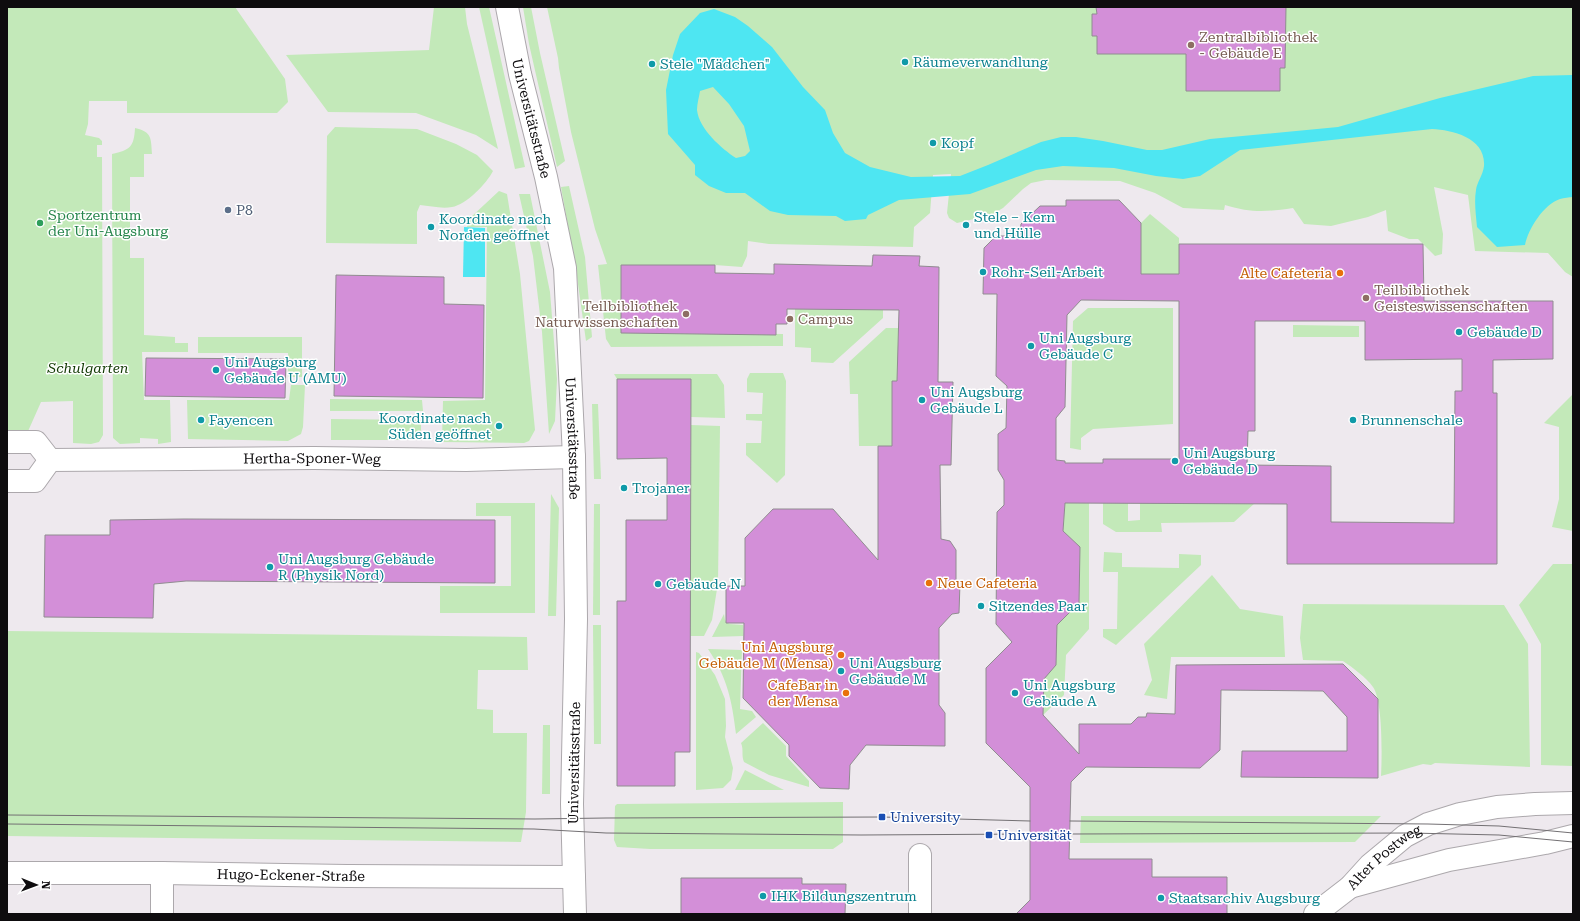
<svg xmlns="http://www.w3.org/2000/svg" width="1580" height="921" font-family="'Roboto Serif',serif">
<rect width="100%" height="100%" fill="#eee9ee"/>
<g fill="#c3e9b9">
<polygon points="7,7 235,7 285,79 288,102 277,113 127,113 127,101 89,101 88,124 85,135 99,138 102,141 102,145 97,145 97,157 102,157 103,435 99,442 91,444 73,443 73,401 41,402 25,438 7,437"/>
<polygon points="434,7 465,7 467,24 498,149 476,135 416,113 328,112 286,55 429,50"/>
<polygon points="479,7 489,7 525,167 515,169"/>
<polygon points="523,7 531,7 540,53 565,161 557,167 529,44"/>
<path d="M547 7H1573V277L1565 272 1548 253 1475 251 1468 195 1434 187 1443 234 1442 254 1435 256 1418 239H1409L1388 231 1386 210 1368 217 1331 226 1304 224 1293 208C1266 212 1251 213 1225 205L1224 210 1183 208 1155 193 1120 181 1046 180 1031 183 1023 189 1003 208 991 215 957 223 949 218 947 213 951 174 933 175 930 213 914 227 913 247 769 244 748 241 747 256 742 267 715 265H621V333L783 334V346L611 347 606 339 598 265 607 264 595 229 571 132 559 68 558 58Z"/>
<path d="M335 127 417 129 456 144 477 155 493 171C487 183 466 205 452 207 442 209 430 206 420 205L417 212V244L326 243 327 136Z"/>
<path d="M135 128C152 132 151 138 152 154H144V177H130V258H144V335L175 337V343H188V352H142L144 400H170L171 442 158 444V439L140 438V443L120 444 113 438 112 154C130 150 134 147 135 128Z"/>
<polygon points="569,186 585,257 592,337 586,341 577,277 561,187"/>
<polygon points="499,191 507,194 520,274 535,430 529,441 524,443 442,442 443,401 485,400 487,227 467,227 470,218"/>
<polygon points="519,194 530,194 550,292 557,379 555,421 549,434 542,332 533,256"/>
<polygon points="1150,214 1179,238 1179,274 1141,274 1141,223"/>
<polygon points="1088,308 1173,308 1173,424 1093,429 1081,438 1081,450 1070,448 1073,321"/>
<polygon points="795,309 883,310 883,318 833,363 811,362 811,348 795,347"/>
<polygon points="1293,325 1359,326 1359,337 1293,337"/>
<polygon points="886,328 898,328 898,362 901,381 892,381 892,426 897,446 859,446 858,394 850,394 849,362"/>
<polygon points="198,337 302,337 302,377 288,377 288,353 198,353"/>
<polygon points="750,373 783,373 786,381 785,475 777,483 746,455 746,443 761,443 762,421 746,420 746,414 762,414 763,393 747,392 747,379"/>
<polygon points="614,374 717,374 724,385 725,418 691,417 691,379 617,379"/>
<polygon points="291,385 305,385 303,427 301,434 288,441 188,439 187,400 289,400"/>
<polygon points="1573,394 1573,531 1552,527 1559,499 1559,427 1544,423"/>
<polygon points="330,399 422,400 423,411 330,411"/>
<polygon points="592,404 598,404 601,479 594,479"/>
<polygon points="331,419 421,420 421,440 331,440"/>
<polygon points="691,425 720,426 718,583 712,620 704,636 690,636"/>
<polygon points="551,494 559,508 556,616 548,616"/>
<polygon points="476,503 535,503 535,613 440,613 440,586 511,586 511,516 476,516"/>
<polygon points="1065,503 1089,503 1089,629 1066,655 1064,695 1043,715 1045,673 1053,660 1056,660 1057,645 1049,633 1079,603 1080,547 1063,531"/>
<polygon points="1103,503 1128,503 1128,521 1140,520 1140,503 1255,503 1234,522 1161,523 1162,532 1116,532 1103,524"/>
<polygon points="594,504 600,504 600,615 593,615"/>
<polygon points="1104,552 1122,553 1122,567 1179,568 1179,554 1201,555 1201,565 1116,645 1103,637 1103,629 1117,629 1118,572 1103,572"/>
<polygon points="1553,564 1573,564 1573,766 1541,765 1541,644 1519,605"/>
<polygon points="1212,575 1240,609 1283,616 1285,657 1171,657 1167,699 1144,695 1152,680 1144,644"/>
<path d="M1303 604 1504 605 1528 644 1530 767 1435 763 1431 765 1423 764 1381 776C1382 758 1383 701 1373 687 1366 677 1353 668 1343 661L1303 660 1300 638Z"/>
<polygon points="724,614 725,620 729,624 743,625 743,636 712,637"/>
<polygon points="593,625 601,625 601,744 594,744"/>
<polygon points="7,631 527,637 528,670 478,670 477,709 493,710 493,733 527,733 526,812 521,842 7,836"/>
<path d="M708 649 742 650 740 709 752 711 756 717 736 734C732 700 727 677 708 649Z"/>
<polygon points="696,652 699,653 715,675 725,699 726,726 725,737 733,768 731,780 723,788 696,790"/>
<path d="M763 723 786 746V756L809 781V787L769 775 744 762C741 755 744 750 741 743Z"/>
<polygon points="543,725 550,725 550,794 542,794"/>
<polygon points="745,770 784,790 735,790"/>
<polygon points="843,802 843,842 833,849 650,849 617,847 614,840 615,806 617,804"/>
<polygon points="1081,816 1381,816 1355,842 1080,843"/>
</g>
<g fill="#4ee6f2" fill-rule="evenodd">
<path d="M714 9 735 17 748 26 772 47 803 87 825 110 833 133 845 153 870 167 911 177 960 176 988 165 1041 142 1061 137H1076L1103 141 1147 150H1162L1210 139 1338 127 1440 98 1533 76 1573 75V197C1569 197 1564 198 1560 199 1544 204 1528 229 1525 245L1497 247 1477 227C1476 215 1474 202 1476 190 1477 182 1483 175 1484 166 1486 138 1453 130 1432 129L1240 150 1200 176 1183 179 1156 176 1114 168 1063 166 1036 170 970 194 899 200 868 215 866 219 845 221 836 216 788 215 770 211 745 193H726L709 186 695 175V165L668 134 666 90 673 55 680 34 700 13ZM713 87 729 104 744 126 750 151 745 156 736 158C722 149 699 129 697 110 697 104 699 97 700 91Z"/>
<polygon points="464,227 485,228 485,277 463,277"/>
</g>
<g fill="#d38fd8" stroke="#908c90" fill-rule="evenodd">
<polygon points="1096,7 1286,7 1285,68 1280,68 1280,91 1186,91 1186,54 1097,54 1097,36 1092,36 1092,14 1097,14"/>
<path d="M1066 200H1119L1141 223V274H1179V244H1423L1424 301H1553V359L1493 360V393H1497V564H1287V504L1065 503 1063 531 1080 547 1079 603 1057 625 1056 665 1044 679 1043 715 1079 754V724H1131L1138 717H1146L1147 713 1175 714 1176 665 1343 664 1378 699V778L1241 777 1242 751H1347V717L1323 691 1221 690 1220 750 1200 768 1086 767 1071 782 1069 859H1152V877H1227V914H1016L1030 900V787L986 743V668L1012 642 996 624 997 512 1004 505V480L998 470V434L1006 428 1007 386 996 376 997 294H983L984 248 996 236H1020L1021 224 1040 206H1066ZM1081 300 1179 301V459H1103V463H1065V461L1056 460V418L1065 407 1067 315ZM1255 321H1365V360L1462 359V391H1455L1454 523 1331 522V466L1247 465 1248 431H1255Z"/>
<polygon points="873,255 920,256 919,266 939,267 938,382 953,382 951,465 940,465 941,539 950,541 956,550 956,582 960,583 959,613 952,614 939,628 939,705 945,713 945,746 866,745 850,765 849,789 820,788 789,756 789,745 743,698 744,623 726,623 726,586 745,586 745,538 773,509 833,509 878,560 878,446 892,446 892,381 897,381 899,310 787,309 787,324 776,324 776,335 621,333 621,265 715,265 715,273 774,274 774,264 872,266"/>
<polygon points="336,275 444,277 444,304 484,305 483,398 334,396"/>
<polygon points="146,358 286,359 285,398 145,396"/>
<polygon points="617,379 691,379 690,752 675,752 675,786 617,786 617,601 626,601 626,520 667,520 667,458 617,459"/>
<polygon points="184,519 495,520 495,583 186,581 154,584 153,618 44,617 45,535 110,535 110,520"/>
<polygon points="681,878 802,878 802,884 846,884 845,914 681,914"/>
</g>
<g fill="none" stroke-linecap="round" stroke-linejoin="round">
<defs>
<g id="street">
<path id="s1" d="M507 7 520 74 546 177 565 268 574 457 576 619 572 804 575 914"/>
<polyline points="7,442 36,442 50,460"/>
<path id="s2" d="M50 460 314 458 466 460 574 457"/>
<polyline points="7,481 35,481 50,460"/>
<path id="s3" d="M7 873H162L347 876 574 877"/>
<polyline points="162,873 162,914"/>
<polyline points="1350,887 1449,860 1545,843 1573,836"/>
<polyline points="920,914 920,855"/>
<path id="s4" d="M1315 914 1350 887 1370 865 1405 836 1428 824 1460 814 1497 807 1535 804 1573 803"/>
</g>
</defs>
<use href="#street" stroke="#aca8ac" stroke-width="24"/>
<use href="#street" stroke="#fff" stroke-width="22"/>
<g stroke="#737073" stroke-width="1">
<polyline points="7,815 535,819 606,818 882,817 1030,821"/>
<polyline points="1070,821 1428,824 1499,826 1573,833"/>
<polyline points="7,824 534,829 606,833 861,835 1030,834"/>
<polyline points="1070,834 1410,833 1499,835 1573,842"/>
</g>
</g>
<g fill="#8d6e63" stroke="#fff" stroke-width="1.5">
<circle cx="1191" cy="45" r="4"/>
<circle cx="1366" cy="298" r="4"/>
<circle cx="686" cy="314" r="4"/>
<circle cx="790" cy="319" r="4"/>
</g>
<g fill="#0f9aa8" stroke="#fff" stroke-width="1.5">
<circle cx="905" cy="62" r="4"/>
<circle cx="652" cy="64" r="4"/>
<circle cx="933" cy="143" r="4"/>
<circle cx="966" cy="225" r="4"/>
<circle cx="431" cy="227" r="4"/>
<circle cx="983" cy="272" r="4"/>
<circle cx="1459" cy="332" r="4"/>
<circle cx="1031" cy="346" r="4"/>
<circle cx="216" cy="370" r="4"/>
<circle cx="922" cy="400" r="4"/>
<circle cx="201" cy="420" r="4"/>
<circle cx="1353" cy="420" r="4"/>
<circle cx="499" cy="426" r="4"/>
<circle cx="1175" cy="461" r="4"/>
<circle cx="624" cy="488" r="4"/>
<circle cx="270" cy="567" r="4"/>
<circle cx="658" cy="584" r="4"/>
<circle cx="981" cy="606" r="4"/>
<circle cx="841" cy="671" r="4"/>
<circle cx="1015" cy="693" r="4"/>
<circle cx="763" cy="896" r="4"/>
<circle cx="1161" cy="898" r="4"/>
</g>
<circle fill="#5c6f8a" stroke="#fff" stroke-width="1.5" cx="228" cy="210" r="4"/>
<circle fill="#2e9e5b" stroke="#fff" stroke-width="1.5" cx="40" cy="223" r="4"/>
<g fill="#e8710a" stroke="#fff" stroke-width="1.5">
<circle cx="1340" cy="273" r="4"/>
<circle cx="929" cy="583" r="4"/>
<circle cx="841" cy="655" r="4"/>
<circle cx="846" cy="693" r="4"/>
</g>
<g fill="#1a4fb4" stroke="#fff" stroke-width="1.5">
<rect x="878" y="813" width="8" height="8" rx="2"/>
<rect x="985" y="831" width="8" height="8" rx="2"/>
</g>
<g text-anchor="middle" stroke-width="3" stroke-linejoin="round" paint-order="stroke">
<g font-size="14" fill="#785e54" stroke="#fff" text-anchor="start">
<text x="1199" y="42">Zentralbibliothek<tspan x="1199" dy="16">- Gebäude E</tspan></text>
<text x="1374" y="295">Teilbibliothek<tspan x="1374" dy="16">Geisteswissenschaften</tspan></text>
<text x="678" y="311" text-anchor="end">Teilbibliothek<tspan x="678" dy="16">Naturwissenschaften</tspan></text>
<text x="798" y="324">Campus</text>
</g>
<g font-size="14" fill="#0d838f" stroke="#fff" text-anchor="start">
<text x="913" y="67">Räumeverwandlung</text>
<text x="660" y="69">Stele "Mädchen"</text>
<text x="941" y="148">Kopf</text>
<text x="974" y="222">Stele – Kern<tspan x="974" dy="16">und Hülle</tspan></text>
<text x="439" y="224">Koordinate nach<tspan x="439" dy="16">Norden geöffnet</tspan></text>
<text x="991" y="277">Rohr-Seil-Arbeit</text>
<text x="1467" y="337">Gebäude D</text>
<text x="1039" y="343">Uni Augsburg<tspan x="1039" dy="16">Gebäude C</tspan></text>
<text x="224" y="367">Uni Augsburg<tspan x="224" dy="16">Gebäude U (AMU)</tspan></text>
<text x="930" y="397">Uni Augsburg<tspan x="930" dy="16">Gebäude L</tspan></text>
<text x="491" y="423" text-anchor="end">Koordinate nach<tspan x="491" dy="16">Süden geöffnet</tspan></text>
<text x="209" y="425">Fayencen</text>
<text x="1361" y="425">Brunnenschale</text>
<text x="1183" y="458">Uni Augsburg<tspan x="1183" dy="16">Gebäude D</tspan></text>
<text x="632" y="493">Trojaner</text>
<text x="278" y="564">Uni Augsburg Gebäude<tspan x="278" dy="16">R (Physik Nord)</tspan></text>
<text x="666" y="589">Gebäude N</text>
<text x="989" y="611">Sitzendes Paar</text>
<text x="849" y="668">Uni Augsburg<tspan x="849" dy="16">Gebäude M</tspan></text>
<text x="1023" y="690">Uni Augsburg<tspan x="1023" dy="16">Gebäude A</tspan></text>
<text x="771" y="901">IHK Bildungszentrum</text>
<text x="1169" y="903">Staatsarchiv Augsburg</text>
</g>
<g font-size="14" fill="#0e0c0e" stroke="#fff">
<text dy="5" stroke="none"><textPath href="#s1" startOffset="114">Universitätsstraße</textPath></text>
<text dy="5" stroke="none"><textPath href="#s1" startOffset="438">Universitätsstraße</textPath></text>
<text dy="5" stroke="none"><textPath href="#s2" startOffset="262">Hertha-Sponer-Weg</textPath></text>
<text transform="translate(574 763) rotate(-89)" y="5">Universitätsstraße</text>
<text dy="5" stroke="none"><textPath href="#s4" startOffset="90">Alter Postweg</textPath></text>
<text dy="5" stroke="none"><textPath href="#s3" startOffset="284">Hugo-Eckener-Straße</textPath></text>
</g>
<g font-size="14" fill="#4e5e75" stroke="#fff" text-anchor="start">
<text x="236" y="215">P8</text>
</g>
<g font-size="14" fill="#27864d" stroke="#fff" text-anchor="start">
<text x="48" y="220">Sportzentrum<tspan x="48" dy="16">der Uni-Augsburg</tspan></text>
</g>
<g font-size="14" fill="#c56008" stroke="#fff" text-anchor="end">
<text x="1332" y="278">Alte Cafeteria</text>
<text x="937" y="588" text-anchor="start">Neue Cafeteria</text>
<text x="833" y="652">Uni Augsburg<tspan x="833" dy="16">Gebäude M (Mensa)</tspan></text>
<text x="838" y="690">CafeBar in<tspan x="838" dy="16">der Mensa</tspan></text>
</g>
<g font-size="14" font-style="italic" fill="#113902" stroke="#fff">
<text x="88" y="373">Schulgarten</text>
</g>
<g font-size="14" fill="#164399" stroke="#fff" text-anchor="start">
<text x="890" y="822">University</text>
<text x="997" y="840">Universität</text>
</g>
</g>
<rect width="1580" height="921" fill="none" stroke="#0e0c0e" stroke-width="16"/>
<g transform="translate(36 885) rotate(91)" stroke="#ffffff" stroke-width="3" paint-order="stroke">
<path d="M0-3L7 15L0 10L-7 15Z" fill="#0e0c0e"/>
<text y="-6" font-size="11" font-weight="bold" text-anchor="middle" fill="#0e0c0e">N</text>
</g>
</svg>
